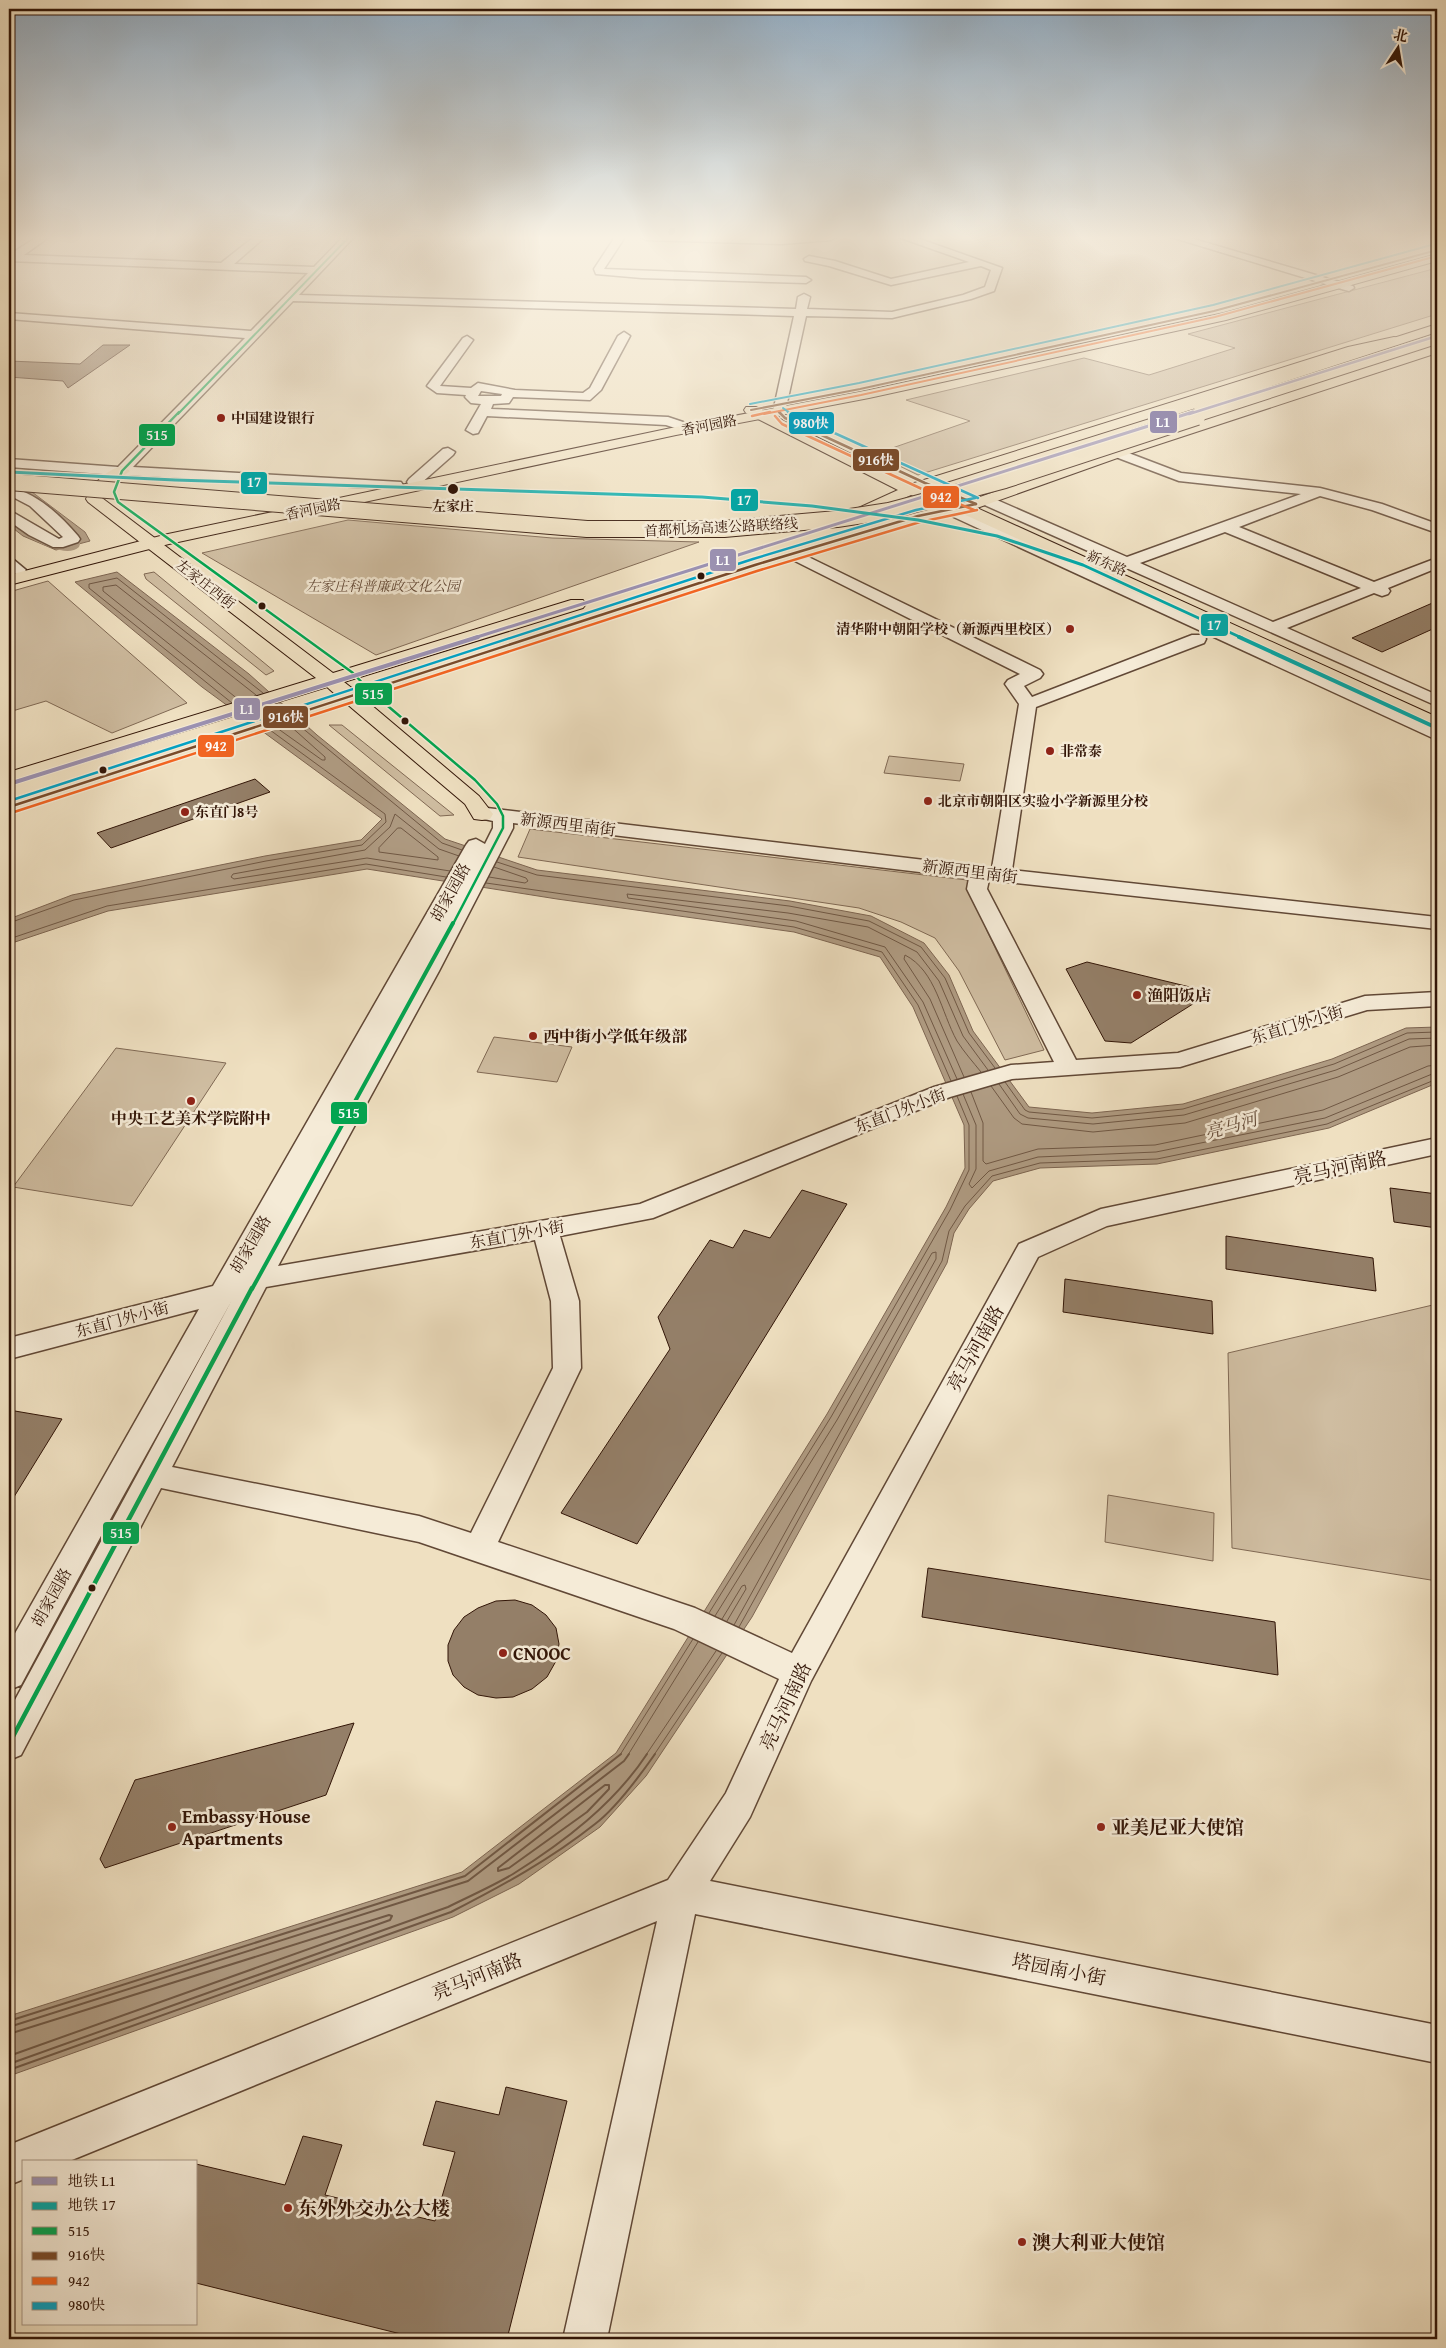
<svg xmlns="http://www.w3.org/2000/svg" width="1446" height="2348" font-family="'Gentium Book Plus','Noto Serif SC',serif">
<rect width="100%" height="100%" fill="#efe0c1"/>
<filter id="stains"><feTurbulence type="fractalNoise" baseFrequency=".004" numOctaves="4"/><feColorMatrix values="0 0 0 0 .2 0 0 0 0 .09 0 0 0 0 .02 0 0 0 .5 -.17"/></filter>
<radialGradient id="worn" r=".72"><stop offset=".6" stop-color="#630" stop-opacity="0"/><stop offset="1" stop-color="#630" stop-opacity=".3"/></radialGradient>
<g fill="#cfbda1" stroke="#806954">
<polygon points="1437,268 1437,314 918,475 875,454 970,421 906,400 1084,358 1149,375 1235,348 1188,334"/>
<polygon points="348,520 552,538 699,542 376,655 202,553"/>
<polygon points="154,572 274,671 266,675 146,579 144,574"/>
<polygon points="48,581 66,597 187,703 112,733 46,701 9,712 9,592"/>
<polygon points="329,725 342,725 454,815 440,816"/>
<polygon points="889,756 964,764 960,781 884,773"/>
<polygon points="530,829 967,880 987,931 1044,1050 1005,1060 959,971 935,938 901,922 859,908 518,857"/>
<polygon points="494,1037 572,1047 557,1082 477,1072"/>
<polygon points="116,1048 226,1063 132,1206 13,1187"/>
<polygon points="1437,1304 1437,1581 1232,1548 1228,1353"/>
<polygon points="1108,1495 1214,1513 1213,1561 1105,1542"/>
</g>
<g fill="#af9b82" stroke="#7d6551">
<polygon points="9,486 32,492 85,532 90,541 56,550 23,536 9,525 9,514 46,539 73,539 15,492 9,491"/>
<polygon points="117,572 249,674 317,735 445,839 537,870 790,901 871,916 924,943 949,975 973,1031 1029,1107 1092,1113 1183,1104 1332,1059 1406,1028 1437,1027 1437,1083 1329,1128 1157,1164 1040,1168 993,1181 969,1209 954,1233 947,1263 752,1617 646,1776 600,1827 519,1884 453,1917 9,2076 9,2016 462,1872 616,1753 827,1414 946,1207 965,1168 964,1125 913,1007 880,957 794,932 557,899 367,869 108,911 9,944 9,919 72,895 265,856 361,840 382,819 202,687 75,582"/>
</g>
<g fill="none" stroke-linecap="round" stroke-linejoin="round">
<g stroke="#705844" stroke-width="1">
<polyline points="239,700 103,591 103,587 116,585 256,695"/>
<polyline points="232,703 89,588 89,584 117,578 263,693"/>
<polyline points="295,722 442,843 462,850"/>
<polyline points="277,728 322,760 325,760 325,757 288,724"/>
<polygon points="398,828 401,828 438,857 438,860 379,852 379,848"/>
<polyline points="497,862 537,875 789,906 869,921 921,947 945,978 969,1033 995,1068"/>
<polyline points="450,871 367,858 234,879 231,877 233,874 365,850 390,827 395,814 439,849 459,856"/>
<polyline points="489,877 525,883 528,881 526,878 494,867"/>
<polyline points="486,883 794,927 882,952 918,1005 951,1081"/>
<polyline points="9,923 74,900 266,861 362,845 386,822 385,814 270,730"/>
<polyline points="9,939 107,906 366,864 446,877"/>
<path d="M964 1077 930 999 904 959 905 955C936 971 941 1012 957 1041 964 1052 973 1062 981 1072"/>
<polyline points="957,1079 923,1002 885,947 796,921 628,898 627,894 788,913 868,927 917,952 939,981 963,1036 988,1070"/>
<polyline points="1005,1082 1025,1110 1029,1112 1092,1118 1183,1109 1334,1064 1407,1033 1437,1032"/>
<polyline points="999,1084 1020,1114 1028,1118 1093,1124 1184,1115 1336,1070 1409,1039 1437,1038"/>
<polyline points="991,1086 1014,1118 1022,1124 1093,1132 1185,1123 1338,1077 1410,1047 1437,1045"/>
<polyline points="971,1092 983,1123 983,1161 986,1164 1038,1149 1155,1145 1323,1110 1428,1066 1437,1065"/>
<polyline points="963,1094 976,1125 976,1169 969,1184 972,1188 989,1171 1038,1157 1156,1152 1325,1118 1437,1072"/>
<polyline points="709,1613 831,1417 950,1210 969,1170 969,1125 957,1096"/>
<polyline points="715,1616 837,1420 932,1253 936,1252 936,1259 734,1625"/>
<polyline points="722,1619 742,1586 745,1585 746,1589 727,1621"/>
<polyline points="739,1627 942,1261 949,1231 965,1206 992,1176 1040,1163 1157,1159 1327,1124 1437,1079"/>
<polyline points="620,1755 693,1639"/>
<polyline points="628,1755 698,1642"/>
<polyline points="646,1755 716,1651"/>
<polyline points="654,1755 722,1653"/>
</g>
<g stroke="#705844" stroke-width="2">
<polygon points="605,1785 609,1785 609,1789 587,1812 509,1868 498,1871 498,1868"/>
<polyline points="9,2021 465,1876 621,1754"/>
<polyline points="9,2027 468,1881 624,1761 629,1754"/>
<polyline points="9,2034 389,1915 392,1916 390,1920 9,2056"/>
<path d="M9 2064 448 1907C470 1896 493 1886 513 1874 564 1842 614 1804 647 1754"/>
<path d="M9 2070 451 1912C502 1886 551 1859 595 1824 615 1809 641 1774 655 1754"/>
</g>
<path fill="#af9b82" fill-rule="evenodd" d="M9 515 43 536 68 543 70 539 58 526 60 524H68L82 538 79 547C65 561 21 534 9 524Z"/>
</g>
<g fill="#947f68" stroke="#321507">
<polygon points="103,345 130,345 68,388 63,381 9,377 9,361 80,364"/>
<polygon points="1437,601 1437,627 1382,652 1352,638"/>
<polygon points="255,779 270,792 111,848 97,833"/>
<polygon points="1087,962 1194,988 1196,1002 1131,1043 1105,1041 1066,969"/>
<polygon points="1390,1188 1437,1194 1437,1228 1394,1222"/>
<polygon points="802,1190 847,1204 637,1544 561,1513 670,1349 658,1317 710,1240 733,1248 744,1230 770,1238"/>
<polygon points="1226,1236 1373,1258 1376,1291 1226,1269"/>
<polygon points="1065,1279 1212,1301 1213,1334 1063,1312"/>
<polygon points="9,1410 62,1419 9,1505"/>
<polygon points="928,1568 1275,1622 1278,1675 922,1617"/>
<polygon points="515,1600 532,1605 546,1615 556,1628 559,1644 556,1661 547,1677 532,1689 513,1697 496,1698 478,1695 464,1687 453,1675 448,1661 448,1645 454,1630 464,1617 478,1608 496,1601"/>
<polygon points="354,1723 326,1795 105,1868 100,1859 135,1780"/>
<polygon points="506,2087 567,2101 507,2339 421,2339 196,2283 196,2164 285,2185 303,2136 342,2145 325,2195 435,2221 455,2152 423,2145 436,2101 499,2115"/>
</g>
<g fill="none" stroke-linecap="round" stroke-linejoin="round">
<defs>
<g id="minor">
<polygon points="37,237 49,237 24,255 221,263 254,237 265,237 234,264 314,267 343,237 354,237 299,295 796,309 798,297 804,294 810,297 807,309 892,312 963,295 985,287 991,270 981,266 891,285 829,266 805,261 804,259 809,256 835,261 891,279 969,262 898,237 914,237 1002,268 994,291 971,299 892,318 806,316 785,412 779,416 773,412 794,316 293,301 133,467 401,482 403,485 401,488 396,489 103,474 9,467 9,459 118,467 245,338 9,319 9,313 251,331 308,273 9,261 9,255"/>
<polygon points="615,237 625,237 604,269 806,277 811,280 806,283 642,278 596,274 594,269"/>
<polygon points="641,237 836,237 831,240 782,244 646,240"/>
<polygon points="1171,237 1187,237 1353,286 1354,288 1349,291 1345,290"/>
<path d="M624 332 630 336 601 390 590 400 513 397 509 403 493 404 491 409 668 417 683 422 685 425 683 428 678 429 666 425 487 416 478 433 473 434 466 430 481 404 471 403 465 397 466 395 437 393 427 386 463 338 467 336 473 340 440 386 471 388 478 383 515 390 583 393 590 388 618 336ZM481 391 502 394 501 396H478Z"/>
<polygon points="448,448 455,452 453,455 419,485 409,485 407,482 409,479 443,449"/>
<path d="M1118 449 1181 473 1320 488 1382 504 1437 524V533L1372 510 1320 496 1239 527 1374 582 1437 558V568L1388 588 1390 591 1388 594 1382 596 1374 593 1287 628 1437 695V706L980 503 978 500 985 496 990 497 1127 557 1301 494 1179 481 1113 456 1111 453ZM1225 532 1361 588 1273 622 1140 563Z"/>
<path d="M9 487C38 494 59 514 78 536L80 539 78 542 63 547H53L29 535 9 521V510L59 539 63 537 30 506 9 495Z"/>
<polygon points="950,506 1437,728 1437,740 945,513 943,510"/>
<path d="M792 549 1040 670 1043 674 1040 678 1024 686 1032 697 1192 635H1204L1206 639 1204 643 1036 707 1012 870 1437 917V929L989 880 987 889 1076 1060 1178 1053 1365 996 1437 992V1006L1367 1010 1180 1067 1012 1079 950 1097 653 1218 560 1236 579 1301 581 1368 498 1542 695 1608 792 1653 1019 1244 1101 1209 1437 1138V1154L1107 1226 1038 1257 811 1681 750 1817 710 1881 1437 2025V2063L695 1914 607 2339H563L657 1921 67 2162H24V2179L9 2185V2145L668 1880 726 1793 779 1679 674 1629 419 1542 161 1488 21 1755 9 1760V1711L232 1300 102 1534 21 1685 9 1690V1644L199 1309 9 1359V1338L213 1286 466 845 469 841 476 839 485 844 493 828V821L480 818 477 814 480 810 487 808 992 868 1019 704 1005 684 1008 680 1020 674 787 557 784 554 787 551ZM513 823 969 878 967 889 1054 1062 1011 1065 934 1087 640 1204 278 1266 439 971 513 828ZM535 1240 551 1301 553 1368 471 1533 419 1516 172 1467 266 1287Z"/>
<polygon points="9,558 14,560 26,570 23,573 18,575 9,570"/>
</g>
<path id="major" d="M1394 337 1399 338 1400 341 1399 344 1356 353 924 489 963 503 1113 450 1437 345V353L1123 456 977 508 1437 717V730L961 513 920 520 761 569 363 698 479 796 493 814 490 819 482 820 474 819 465 804 347 704 9 813V800L336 695 327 687 9 785V772L316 678 88 502 86 499C92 484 106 470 122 466L130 471 105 490 102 498 333 673 571 600H583L586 604 583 608 344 682 353 689 749 561 912 513 944 507 911 495 855 521H843L841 518 843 515 898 490 746 413 744 410 746 407H756L911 484 1348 347Z"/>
<g id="highway">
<polygon points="1437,254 1437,261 1226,320 869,398 676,435 169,544 9,585 9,575 168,534 676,427 869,390 1224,313"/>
<polygon points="1437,324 1437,332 1186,414 1176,414 1174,411 1176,408"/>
</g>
</defs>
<use href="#minor" stroke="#614836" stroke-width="3"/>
<use href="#major" stroke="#321507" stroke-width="2"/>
<use href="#highway" stroke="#321507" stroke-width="2"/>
<use href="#minor" fill="#f5ebd7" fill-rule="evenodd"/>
<use href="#major" fill="#efe0c1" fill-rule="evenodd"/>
<use href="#highway" fill="#efe0c1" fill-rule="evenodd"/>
<defs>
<polyline id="highway-bridge" points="9,482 587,529 724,529 837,519 889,511 1005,480 1197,417"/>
</defs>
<use href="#highway-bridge" stroke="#321507" stroke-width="18" stroke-linecap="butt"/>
<use href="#highway-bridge" stroke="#efe0c1" stroke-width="16"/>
<defs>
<polyline id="bus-1-far3" points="178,414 349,237"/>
<polyline id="bus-1-far2" points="179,412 122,471 114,492 118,502 353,673 369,690 475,780 497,804 503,816 503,828 453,924"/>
<polyline id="bus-1-far1" points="252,1289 453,923"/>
<polyline id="bus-1" points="9,1744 252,1288"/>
<g id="bus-2-far1">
<polyline points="751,410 860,389 1214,311 1437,250"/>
<polyline points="779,412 781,414"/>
</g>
<g id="bus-2">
<polyline points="779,412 785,418 925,483 976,504"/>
<polyline points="9,807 755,565 918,516 976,504"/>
</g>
<polyline id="bus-3-far1" points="764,414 861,395 1215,317 1437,256"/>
<g id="bus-3">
<polyline points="752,416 770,412"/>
<polyline points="775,416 782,424 922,489 974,510"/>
<polyline points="11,813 757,571 920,522 977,510"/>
</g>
<g id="bus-4-far1">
<polyline points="750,404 859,383 1213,305 1435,244"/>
<polyline points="783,408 791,414"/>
</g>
<g id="bus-4">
<polyline points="788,412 978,498"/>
<polyline points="9,801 753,559 916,510 975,498"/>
</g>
</defs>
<use href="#bus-1-far3" stroke="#f5ebd7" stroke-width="4"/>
<use href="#bus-1-far2" stroke="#f5ebd7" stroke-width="5"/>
<use href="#bus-1-far1" stroke="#f5ebd7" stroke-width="8"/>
<use href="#bus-1" stroke="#f5ebd7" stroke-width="8"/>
<use href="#bus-2-far1" stroke="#f5ebd7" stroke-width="4"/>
<use href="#bus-2" stroke="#f5ebd7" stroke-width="5"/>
<use href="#bus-3-far1" stroke="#f5ebd7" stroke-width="4"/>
<use href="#bus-3" stroke="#f5ebd7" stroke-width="5"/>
<use href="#bus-4-far1" stroke="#f5ebd7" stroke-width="4"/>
<use href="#bus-4" stroke="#f5ebd7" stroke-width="5"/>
<use href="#bus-1-far3" stroke="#00a651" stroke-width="2"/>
<use href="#bus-1-far2" stroke="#00a651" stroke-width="2.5"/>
<use href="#bus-1-far1" stroke="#00a651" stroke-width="4"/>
<use href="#bus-1" stroke="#00a651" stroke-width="4.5"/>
<use href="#bus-2-far1" stroke="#7a4b2a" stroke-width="2"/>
<use href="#bus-2" stroke="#7a4b2a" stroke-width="2.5"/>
<use href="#bus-3-far1" stroke="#f26522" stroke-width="2"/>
<use href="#bus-3" stroke="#f26522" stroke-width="2.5"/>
<use href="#bus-4-far1" stroke="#02a2c4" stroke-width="2"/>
<use href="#bus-4" stroke="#02a2c4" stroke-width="2.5"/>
<defs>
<polyline id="metro-1-far2" points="1189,414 1437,336"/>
<polyline id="metro-1-far1" points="474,638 1193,412"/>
<polyline id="metro-1" points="9,784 478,637"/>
<polyline id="metro-2-far1" points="9,472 175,480 702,497 812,506 918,520 997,536 1083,565 1242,638"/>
<polyline id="metro-2" points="1239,637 1437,728"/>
</defs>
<use href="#metro-1-far2" stroke="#f5ebd7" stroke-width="4.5"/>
<use href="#metro-1-far1" stroke="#f5ebd7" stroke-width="5.5"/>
<use href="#metro-1" stroke="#f5ebd7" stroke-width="6"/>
<use href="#metro-2-far1" stroke="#f5ebd7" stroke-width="5.5"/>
<use href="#metro-2" stroke="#f5ebd7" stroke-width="6"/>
<use href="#metro-1-far2" stroke="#9b91b1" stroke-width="2.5"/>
<use href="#metro-1-far1" stroke="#9b91b1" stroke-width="3"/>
<use href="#metro-1" stroke="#9b91b1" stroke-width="4"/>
<use href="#metro-2-far1" stroke="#00a9a9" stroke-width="3"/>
<use href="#metro-2" stroke="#00a9a9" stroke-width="4"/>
</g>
<linearGradient id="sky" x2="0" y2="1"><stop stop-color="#91aabf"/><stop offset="0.42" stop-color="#f8f1e3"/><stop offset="1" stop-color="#f8f1e3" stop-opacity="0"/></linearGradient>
<rect width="1446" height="566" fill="url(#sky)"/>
<g fill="#8f2418" stroke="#f5ebd7" stroke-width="2">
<circle cx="221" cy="418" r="5"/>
<circle cx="1070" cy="629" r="5"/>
<circle cx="1050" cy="751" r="5"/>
<circle cx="928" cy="801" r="5"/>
<circle cx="185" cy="812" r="5"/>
<circle cx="1137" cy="995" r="5"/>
<circle cx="533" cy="1036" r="5"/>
<circle cx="191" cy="1101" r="5"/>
<circle cx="503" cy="1653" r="5"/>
<circle cx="172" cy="1827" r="5"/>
<circle cx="1101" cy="1827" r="5"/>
<circle cx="288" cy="2208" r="5"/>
<circle cx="1022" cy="2242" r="5"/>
</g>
<g fill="#321507" stroke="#f5ebd7" stroke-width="2">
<circle cx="453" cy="489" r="6"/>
<circle cx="701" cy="576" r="4.5"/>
<circle cx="262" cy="606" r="4.5"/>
<circle cx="405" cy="721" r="4.5"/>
<circle cx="103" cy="770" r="4.5"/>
<circle cx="92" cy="1588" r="4.5"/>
</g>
<g text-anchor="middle" stroke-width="5" stroke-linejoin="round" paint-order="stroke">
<g font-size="14" font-weight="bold" fill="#321507" stroke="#f5ebd7" text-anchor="start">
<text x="231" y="423">中国建设银行</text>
<text x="1060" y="634" text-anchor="end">清华附中朝阳学校（新源西里校区）</text>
<text x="1060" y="756">非常泰</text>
<text x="938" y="806">北京市朝阳区实验小学新源里分校</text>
<text x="195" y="817">东直门8号</text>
</g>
<g font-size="14" fill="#321507" stroke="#f5ebd7">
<text transform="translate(709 425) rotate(-11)" y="5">香河园路</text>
<text transform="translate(313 509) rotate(-12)" y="5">香河园路</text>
<text transform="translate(721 527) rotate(-3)" y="5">首都机场高速公路联络线</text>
<text transform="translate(1107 563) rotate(24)" y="5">新东路</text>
<text transform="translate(206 584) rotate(38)" y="5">左家庄西街</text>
</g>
<g font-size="14" font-weight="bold" fill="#321507" stroke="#f5ebd7">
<text x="453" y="511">左家庄</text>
</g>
<g font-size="14" font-style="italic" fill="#614735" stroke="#f5ebd7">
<text x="383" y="591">左家庄科普廉政文化公园</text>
</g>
<g font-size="16" fill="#321507" stroke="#f5ebd7">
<text transform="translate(568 824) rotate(7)" y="6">新源西里南街</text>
<text transform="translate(970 871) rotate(7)" y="6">新源西里南街</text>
<text transform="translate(450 892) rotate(-61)" y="6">胡家园路</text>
<text transform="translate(1297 1024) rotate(-17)" y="6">东直门外小街</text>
<text transform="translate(900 1110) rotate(-21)" y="6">东直门外小街</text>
<text transform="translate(517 1234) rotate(-10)" y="6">东直门外小街</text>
<text transform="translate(250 1244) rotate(-60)" y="6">胡家园路</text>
<text transform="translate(122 1319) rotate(-15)" y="6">东直门外小街</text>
<text transform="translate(51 1597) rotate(-61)" y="6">胡家园路</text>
</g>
<g font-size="16" font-weight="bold" fill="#321507" stroke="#f5ebd7" text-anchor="start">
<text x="1147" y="1001">渔阳饭店</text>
<text x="543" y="1042">西中街小学低年级部</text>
<text x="191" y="1124" text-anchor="middle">中央工艺美术学院附中</text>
</g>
<g font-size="18" font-style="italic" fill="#644b38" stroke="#f5ebd7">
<text transform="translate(1231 1126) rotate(-16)" y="6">亮马河</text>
</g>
<g font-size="19" fill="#321507" stroke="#f5ebd7">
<text transform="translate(1340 1167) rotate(-12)" y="7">亮马河南路</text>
<text transform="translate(975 1348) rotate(-61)" y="7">亮马河南路</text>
<text transform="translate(785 1706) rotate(-65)" y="7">亮马河南路</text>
<text transform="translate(1059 1969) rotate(11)" y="7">塔园南小街</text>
<text transform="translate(477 1976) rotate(-22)" y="7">亮马河南路</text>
</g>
<g font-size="19" font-weight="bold" fill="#321507" stroke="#f5ebd7" text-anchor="start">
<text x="513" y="1660">CNOOC</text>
<text x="182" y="1823">Embassy House<tspan x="182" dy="22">Apartments</tspan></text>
<text x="1111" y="1834">亚美尼亚大使馆</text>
<text x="298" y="2215">东外外交办公大楼</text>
<text x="1032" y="2249">澳大利亚大使馆</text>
</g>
</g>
<g stroke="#f5ebd7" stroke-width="2">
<rect x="1149" y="410" width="29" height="24" rx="5" fill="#9b91b1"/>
<rect x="788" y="411" width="47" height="24" rx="5" fill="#02a2c4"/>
<rect x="138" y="423" width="38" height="24" rx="5" fill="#00a651"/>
<rect x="852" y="448" width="48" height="24" rx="5" fill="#7a4b2a"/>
<rect x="240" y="471" width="28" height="24" rx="5" fill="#00a9a9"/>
<rect x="922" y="485" width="38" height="24" rx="5" fill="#f26522"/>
<rect x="730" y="488" width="29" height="24" rx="5" fill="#00a9a9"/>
<rect x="709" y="548" width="28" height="24" rx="5" fill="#9b91b1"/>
<rect x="1200" y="613" width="29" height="24" rx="5" fill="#00a9a9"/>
<rect x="354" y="682" width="39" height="24" rx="5" fill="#00a651"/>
<rect x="233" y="697" width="28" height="24" rx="5" fill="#9b91b1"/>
<rect x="262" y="705" width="47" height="24" rx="5" fill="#7a4b2a"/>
<rect x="197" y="734" width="38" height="24" rx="5" fill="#f26522"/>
<rect x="330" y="1101" width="38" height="24" rx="5" fill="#00a651"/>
<rect x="102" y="1521" width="38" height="24" rx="5" fill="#00a651"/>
</g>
<g font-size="14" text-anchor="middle" font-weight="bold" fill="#fff">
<text x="1163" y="427">L1</text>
<text x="811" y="428">980快</text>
<text x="157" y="440">515</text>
<text x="876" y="465">916快</text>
<text x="254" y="487">17</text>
<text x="941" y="502">942</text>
<text x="744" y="505">17</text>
<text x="723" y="565">L1</text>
<text x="1214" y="630">17</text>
<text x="373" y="699">515</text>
<text x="247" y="714">L1</text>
<text x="286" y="722">916快</text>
<text x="216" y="751">942</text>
<text x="349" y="1118">515</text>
<text x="121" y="1538">515</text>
</g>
<rect width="1446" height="2348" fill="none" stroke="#efe0c1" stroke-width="30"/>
<rect x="10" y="10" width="1426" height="2328" fill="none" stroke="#321507" stroke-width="2.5"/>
<rect x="15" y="15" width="1416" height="2318" fill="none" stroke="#321507"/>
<rect x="22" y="2160" width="175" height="165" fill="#f5ebd7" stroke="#a79584"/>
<rect x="32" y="2177" width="25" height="8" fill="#9b91b1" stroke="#a79584"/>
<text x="68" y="2186" font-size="15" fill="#321507">地铁 L1</text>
<rect x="32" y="2202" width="25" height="8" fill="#00a9a9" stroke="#a79584"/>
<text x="68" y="2210" font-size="15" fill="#321507">地铁 17</text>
<rect x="32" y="2227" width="25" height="8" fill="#00a651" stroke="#a79584"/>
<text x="68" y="2236" font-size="15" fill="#321507">515</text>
<rect x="32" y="2252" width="25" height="8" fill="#7a4b2a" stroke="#a79584"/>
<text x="68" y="2260" font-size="15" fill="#321507">916快</text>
<rect x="32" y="2277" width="25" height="8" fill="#f26522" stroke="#a79584"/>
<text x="68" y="2286" font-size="15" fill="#321507">942</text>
<rect x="32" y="2302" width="25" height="8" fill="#02a2c4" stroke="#a79584"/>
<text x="68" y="2310" font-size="15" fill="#321507">980快</text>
<g transform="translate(1398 48) rotate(12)" stroke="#f5ebd7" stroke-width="4" paint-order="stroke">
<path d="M0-4L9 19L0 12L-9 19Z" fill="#321507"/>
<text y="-8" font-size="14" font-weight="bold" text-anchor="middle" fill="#321507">北</text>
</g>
<rect width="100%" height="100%" filter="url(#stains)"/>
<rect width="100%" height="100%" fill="url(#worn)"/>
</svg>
